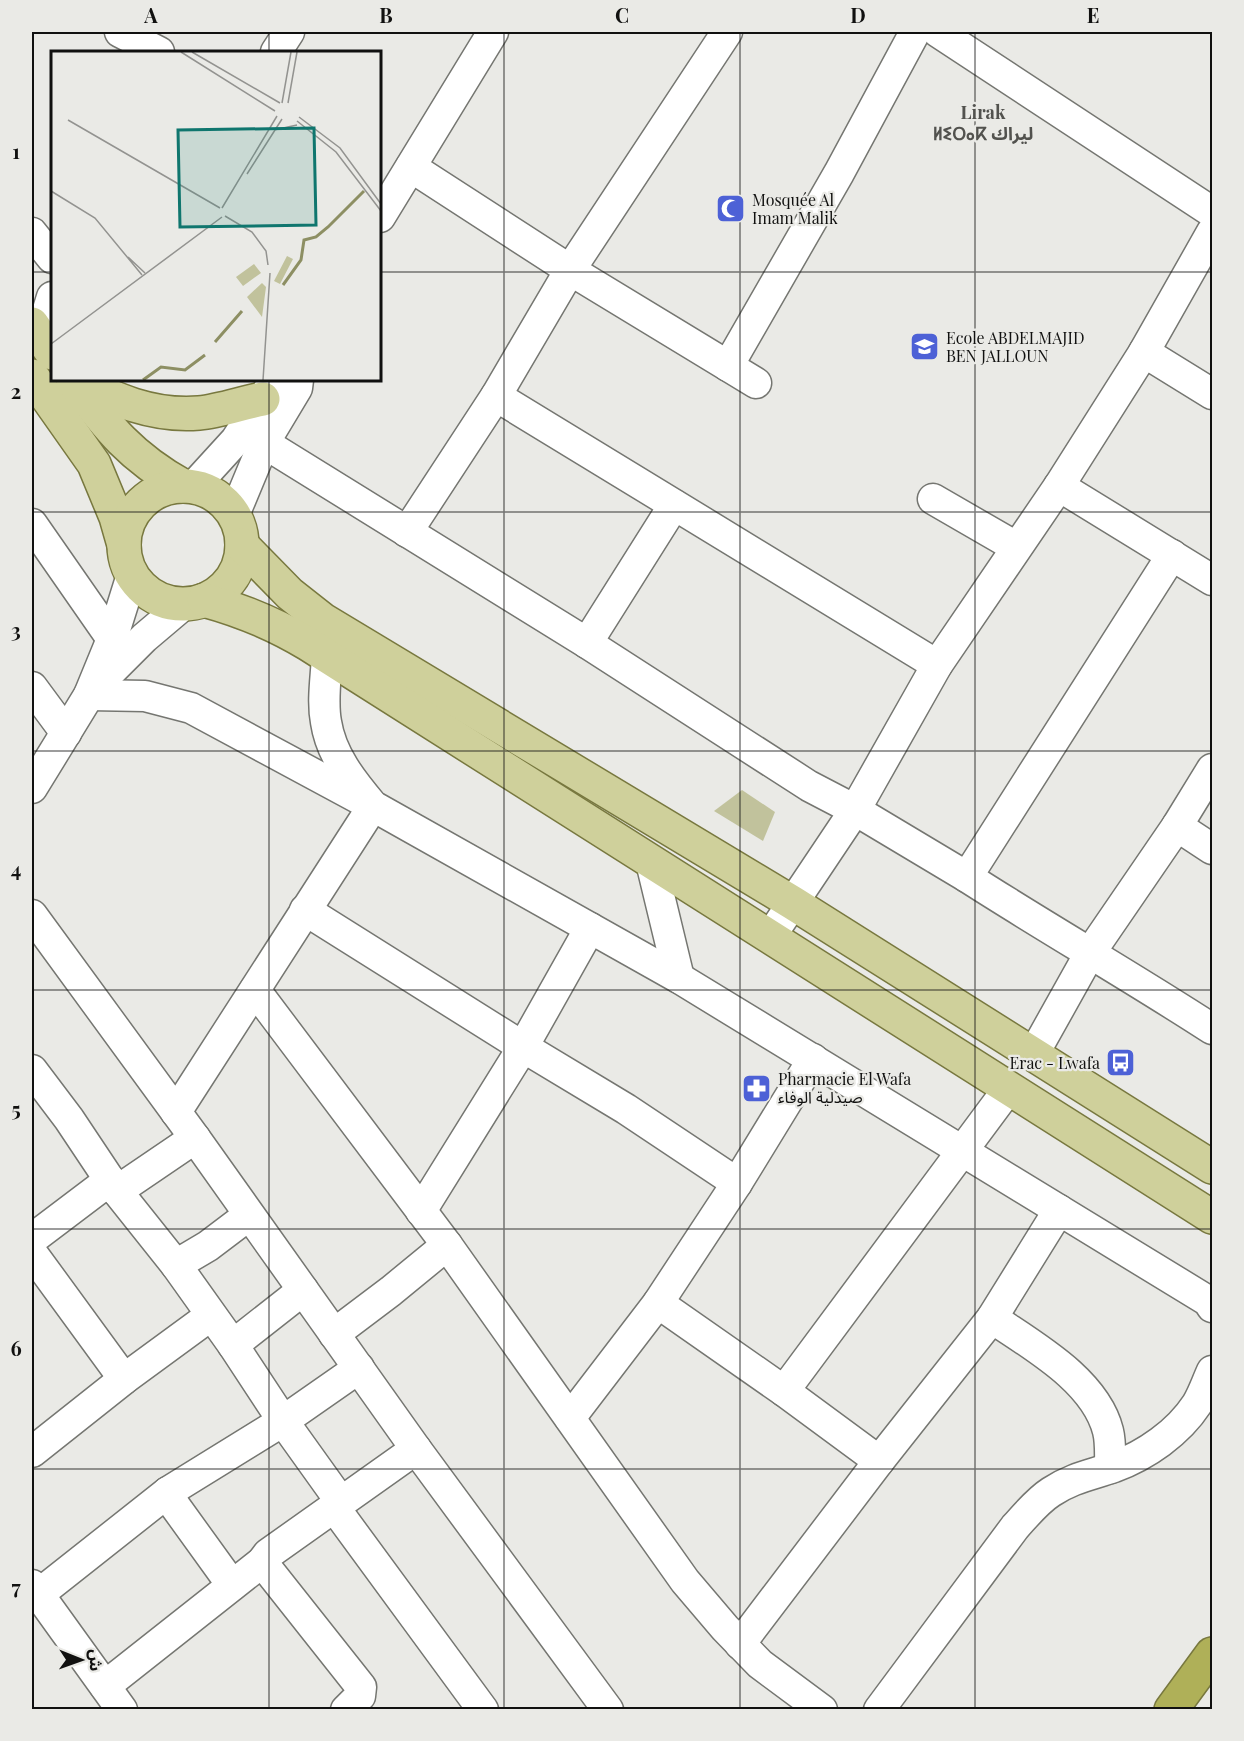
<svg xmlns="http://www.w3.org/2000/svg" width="1244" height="1741" font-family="'Playfair Display','Noto Sans Arabic','Noto Sans Tifinagh',serif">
<rect width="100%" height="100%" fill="#eaeae6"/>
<polygon fill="#c1c29c" points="742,790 775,812 763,841 714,811"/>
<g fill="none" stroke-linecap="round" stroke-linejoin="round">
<defs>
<g id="minor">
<polyline points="120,32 159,52"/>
<polyline points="938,32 1212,212"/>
<polyline points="276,52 289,32"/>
<polyline points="411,167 570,270 756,383"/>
<polyline points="380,217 493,32"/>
<polyline points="32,233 52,258"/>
<polyline points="40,336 52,297"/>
<polyline points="1144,352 1212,394"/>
<polyline points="728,366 839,173 915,32"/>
<polyline points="496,396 937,665"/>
<polyline points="264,443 587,643 809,786 855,810 967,877"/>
<polyline points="194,486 236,440 275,380"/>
<polyline points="1059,486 1212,580"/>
<polyline points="933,499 1016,547"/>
<polyline points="234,515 264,443 297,388 298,380"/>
<polyline points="32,524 112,639"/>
<polyline points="407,532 496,396 570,270 727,32"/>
<path d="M1172 555 967 877C1048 929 1132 977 1212 1029"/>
<polyline points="587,643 674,505"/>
<path d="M327 656C326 678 322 701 326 722 331 755 352 781 373 806L679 978 1208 1301 1212 1307"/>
<polyline points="103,679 144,638 183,605"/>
<polyline points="32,687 66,733"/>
<polyline points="89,695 145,696 191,708 373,806 176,1112"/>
<polyline points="32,788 89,695 112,639 132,575"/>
<polyline points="1177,826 1212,849"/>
<polyline points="651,862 679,978"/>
<polyline points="305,910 523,1047 626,1109 737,1183"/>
<polyline points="32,915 195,1138 416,1449 608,1710"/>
<polyline points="770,937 855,810 937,665 1059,486 1144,352 1212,232"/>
<polyline points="255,990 447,1245 685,1581 725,1628 760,1664 822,1710"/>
<polyline points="1033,1055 1090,953 1177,826 1212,769"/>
<polyline points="32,1070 69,1119 117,1191 176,1265 233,1345 283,1421 341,1502"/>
<polyline points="117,1191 195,1138"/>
<polyline points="421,1211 523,1047 590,928"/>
<polyline points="32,1239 110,1180"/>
<polyline points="32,1253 124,1379"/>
<polyline points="176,1265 208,1246 249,1215"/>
<polyline points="658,1303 784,1391 879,1461"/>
<path d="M992 1318C1033 1346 1095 1380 1108 1431 1111 1443 1110 1455 1110 1468"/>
<polyline points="334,1334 391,1291 447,1245"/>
<polyline points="233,1345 303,1290"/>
<polyline points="784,1391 1009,1088"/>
<polyline points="570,1418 658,1303 737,1183 813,1059"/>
<polyline points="32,1452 124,1379 210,1316"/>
<polyline points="168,1492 175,1506 232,1585"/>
<polyline points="334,1507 483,1710"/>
<polyline points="262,1562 361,1687 360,1696 346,1710"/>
<polyline points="32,1585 122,1710"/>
<polyline points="39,1594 168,1492 283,1421 359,1368"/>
<polyline points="740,1644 879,1461 992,1318 1059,1210"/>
<polyline points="105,1686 262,1562 268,1554 416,1449"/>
<path d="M879 1710 1015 1527C1026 1515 1037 1501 1051 1492 1072 1478 1091 1475 1114 1467 1146 1455 1178 1433 1197 1404 1203 1394 1207 1382 1212 1371"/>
</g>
<g id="major">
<polyline points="32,324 52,353"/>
<polyline points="32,376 94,464 116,517 124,545"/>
<path d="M74 380C114 399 152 417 199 413 220 411 242 403 263 399"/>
<path d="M73 381C108 428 131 457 183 486"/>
<circle cx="183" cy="545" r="59"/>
<polyline points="242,545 290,594 323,620 793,903 1212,1167"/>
<path d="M204 600C241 610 275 624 308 644L1212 1217"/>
</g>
<polyline id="highway" points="1171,1710 1212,1654"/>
</defs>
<use href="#minor" stroke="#757671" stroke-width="33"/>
<use href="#major" stroke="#78783f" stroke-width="36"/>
<use href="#highway" stroke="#78783f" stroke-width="36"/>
<use href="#minor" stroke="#fff" stroke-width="30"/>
<use href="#major" stroke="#cfd09b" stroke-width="33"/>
<use href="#highway" stroke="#afb058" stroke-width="33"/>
</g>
<path fill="none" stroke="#111110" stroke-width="1.5" stroke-opacity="0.55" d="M269 32V52M504 32V1710M740 32V1710M975 32V1710M32 272H52M380 272H1212M269 380V1710M32 512H1212M32 751H1212M32 990H1212M32 1229H1212M32 1469H1212"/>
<defs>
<symbol id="mosque-square" viewBox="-11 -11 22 22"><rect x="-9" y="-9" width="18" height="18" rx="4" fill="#4d61d6" stroke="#eaeae6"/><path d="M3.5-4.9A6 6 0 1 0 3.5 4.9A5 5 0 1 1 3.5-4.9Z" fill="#fff"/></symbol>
<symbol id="school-square" viewBox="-11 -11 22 22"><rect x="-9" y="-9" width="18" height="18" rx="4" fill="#4d61d6" stroke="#eaeae6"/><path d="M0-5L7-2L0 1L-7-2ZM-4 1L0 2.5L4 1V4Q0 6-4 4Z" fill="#fff"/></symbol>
<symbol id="bus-square" viewBox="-11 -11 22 22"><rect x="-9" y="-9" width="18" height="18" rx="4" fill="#4d61d6" stroke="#eaeae6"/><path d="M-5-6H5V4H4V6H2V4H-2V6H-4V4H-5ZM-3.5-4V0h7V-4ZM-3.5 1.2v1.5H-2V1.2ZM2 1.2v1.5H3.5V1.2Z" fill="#fff"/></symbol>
<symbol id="pharmacy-square" viewBox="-11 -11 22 22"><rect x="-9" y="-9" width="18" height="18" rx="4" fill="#4d61d6" stroke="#eaeae6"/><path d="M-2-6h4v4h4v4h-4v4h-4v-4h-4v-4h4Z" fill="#fff"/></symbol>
</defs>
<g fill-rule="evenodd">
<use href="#mosque-square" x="714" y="192" width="33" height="33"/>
<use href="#school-square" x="908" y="330" width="33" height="33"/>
<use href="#bus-square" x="1104" y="1046" width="33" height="33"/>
<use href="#pharmacy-square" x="740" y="1072" width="33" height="33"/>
</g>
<g text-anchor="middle" stroke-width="4.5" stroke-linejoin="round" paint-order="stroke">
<g font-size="16" fill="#111110" stroke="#eaeae6" text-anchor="start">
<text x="752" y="206">Mosquée Al<tspan x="752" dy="18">Imam Malik</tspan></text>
<text x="946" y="344">Ecole ABDELMAJID<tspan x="946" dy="18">BEN JALLOUN</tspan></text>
<text x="1100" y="1069" text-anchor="end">Erac - Lwafa</text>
<text x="778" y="1085">Pharmacie El Wafa<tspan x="778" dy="18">صيدلية الوفاء</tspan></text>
</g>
<g font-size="18" font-weight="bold" fill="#52524e" stroke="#eaeae6">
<text x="983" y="119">Lirak<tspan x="983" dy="21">ⵍⵉⵔⴰⴽ ليراك</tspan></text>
</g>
</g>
<g transform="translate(51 51)">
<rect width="330" height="330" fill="#eaeae6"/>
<path d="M236 205 242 208 229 233 223 230ZM203 213 210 222 192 235 185 226ZM211 232 215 236 211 266 196 246Z" fill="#c1c29c"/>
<path fill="none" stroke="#8d8f63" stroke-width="3" d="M232 234 250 209 253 189 265 186 277 176 313 140M164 291 191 260M92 329 110 316 134 319 154 304"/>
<path fill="none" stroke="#939390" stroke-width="1.5" d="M130 1 224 60M141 1 229 52M231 52 240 1M237 52 246 1M248 66 289 97 330 153M17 69 169 157M246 70 285 101 330 160M223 79 246 74M196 123 231 68M0 140 44 167 91 224M171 157 226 65M174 165 201 181 215 200 217 214M77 206 94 222M0 293 171 166M212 329 219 222"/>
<path fill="#0f766e" fill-opacity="0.15" stroke="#0f766e" stroke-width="3" d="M263 77 265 174 129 176 127 79Z"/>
<rect width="330" height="330" fill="none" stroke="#111110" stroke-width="3"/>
</g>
<rect width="1244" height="1741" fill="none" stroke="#eaeae6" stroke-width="66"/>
<g transform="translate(81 1660) rotate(91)" stroke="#eaeae6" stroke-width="4.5" paint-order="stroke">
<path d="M0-4.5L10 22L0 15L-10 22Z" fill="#111110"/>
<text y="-9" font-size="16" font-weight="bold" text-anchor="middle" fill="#111110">ش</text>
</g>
<rect x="33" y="33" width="1178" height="1675" fill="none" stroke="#111110" stroke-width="2"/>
<g font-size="20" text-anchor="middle" font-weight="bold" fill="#111110">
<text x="151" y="23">A</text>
<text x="386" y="23">B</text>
<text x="622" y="23">C</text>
<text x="858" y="23">D</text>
<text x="1093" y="23">E</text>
<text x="16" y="159">1</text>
<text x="16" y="399">2</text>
<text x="16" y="638">3</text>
<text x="16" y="877">4</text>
<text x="16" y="1117">5</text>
<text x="16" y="1356">6</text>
<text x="16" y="1595">7</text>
</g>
</svg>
